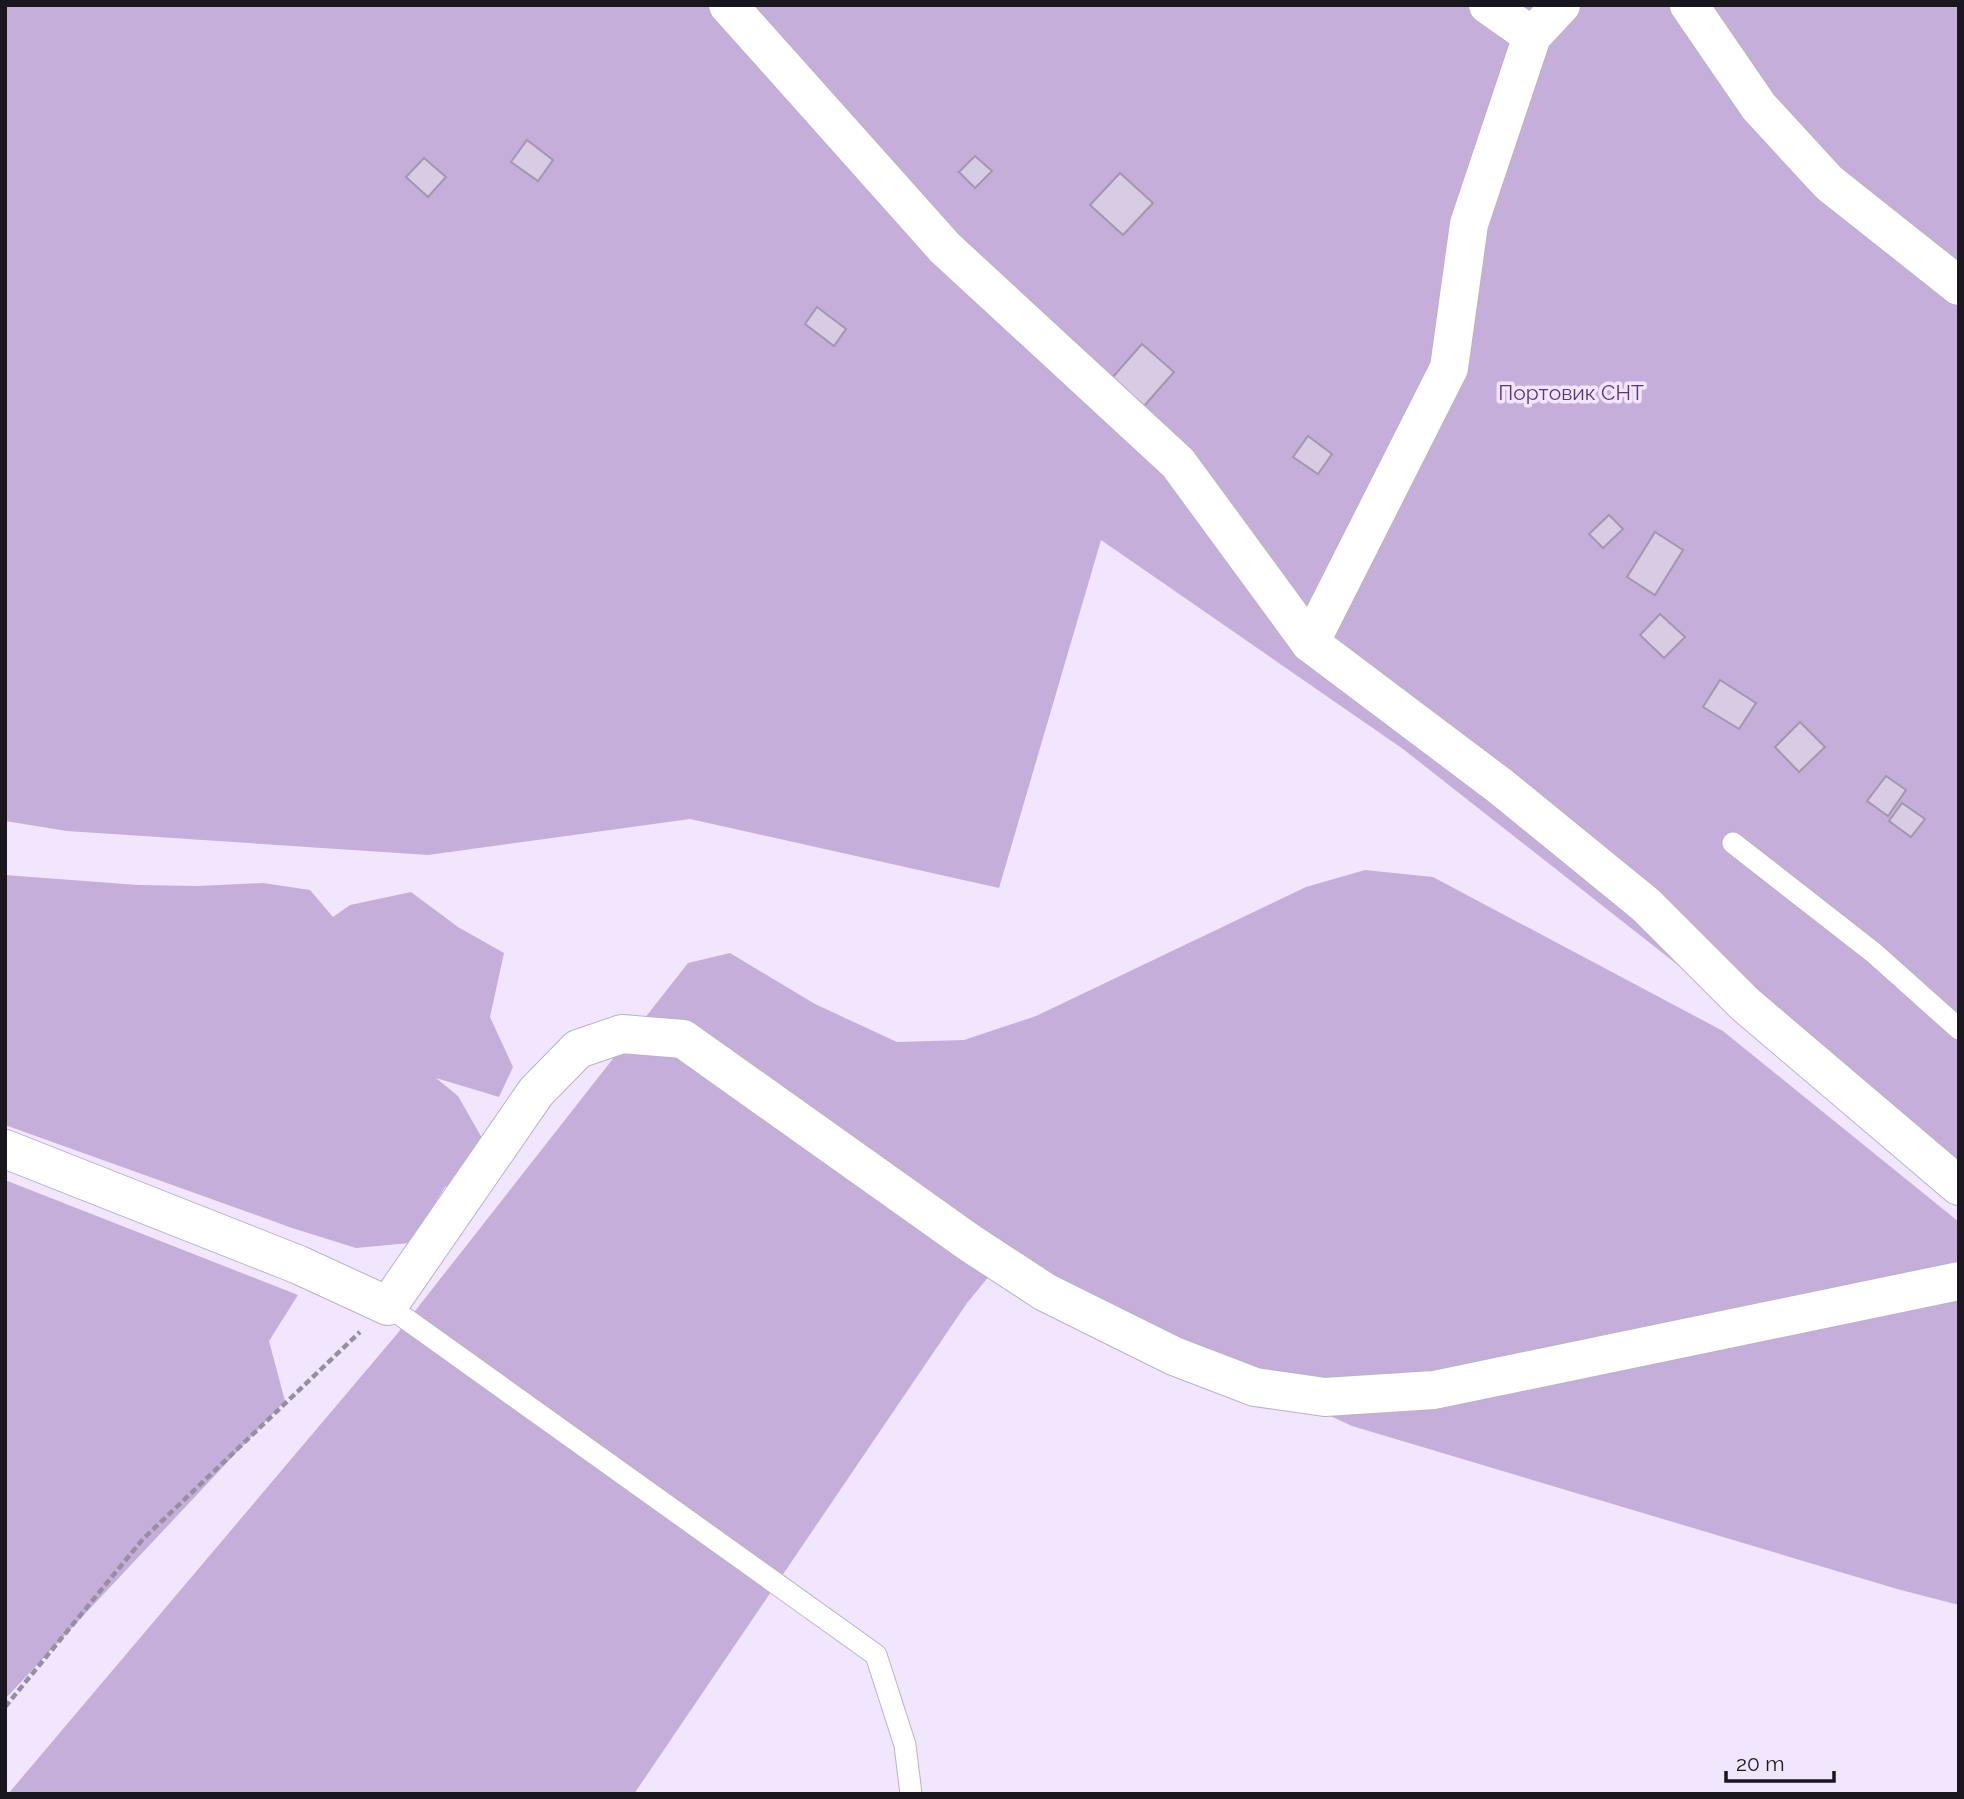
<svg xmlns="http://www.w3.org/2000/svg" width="1964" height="1799" font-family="Raleway,sans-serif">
<rect width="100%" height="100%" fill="#f2e6fe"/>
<g fill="#c5afda">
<polygon points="5,5 1959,5 1959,1186 1403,749 1101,540 999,888 690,819 428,855 67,831 5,821"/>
<polygon points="1365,870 1433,877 1723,1031 1959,1222 1959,1605 1897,1589 1352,1426 1000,1263 967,1303 634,1794 8,1794 397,1334 688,963 730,953 815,1004 897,1042 964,1040 1036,1016 1306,887"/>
<polygon points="5,875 138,885 197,886 263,883 310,890 333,917 350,905 411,892 458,927 504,953 490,1017 513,1067 499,1097 436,1078 458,1096 482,1138 463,1177 445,1187 410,1243 356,1248 292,1228 5,1125"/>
<polygon points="5,1180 298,1295 269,1341 285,1401 5,1699"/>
</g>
<g fill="#d8cce4" stroke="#a297ad" stroke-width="2">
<polygon points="527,140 553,160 538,181 511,162"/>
<polygon points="975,156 992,171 975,188 959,172"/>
<polygon points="424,158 446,177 428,197 406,177"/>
<polygon points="1120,173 1153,203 1123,235 1090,205"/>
<polygon points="817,307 846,329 834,346 805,324"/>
<polygon points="1142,344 1174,372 1144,406 1112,378"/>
<polygon points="1308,436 1332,454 1318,474 1293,457"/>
<polygon points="1609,515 1623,529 1603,548 1589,534"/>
<polygon points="1655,532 1683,550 1655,595 1627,577"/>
<polygon points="1660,614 1685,637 1664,658 1640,635"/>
<polygon points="1720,680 1756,703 1739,729 1703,707"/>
<polygon points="1800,722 1825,747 1799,772 1775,747"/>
<polygon points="1886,776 1906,790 1888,816 1867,801"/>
<polygon points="1902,803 1925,819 1911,837 1889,821"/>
</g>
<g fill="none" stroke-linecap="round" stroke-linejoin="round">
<defs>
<g id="service">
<polyline points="1733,843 1874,953 1959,1029"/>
<polyline points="388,1306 876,1655 905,1745 911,1794"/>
</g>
<g id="minor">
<polyline points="728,5 945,248 1178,463 1310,643 1500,786 1646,905 1745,1004 1959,1186"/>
<polyline points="1488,5 1532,36"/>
<polyline points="1689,5 1759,107 1829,183 1959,286"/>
<polyline points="1310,643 1449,368 1469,224 1532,36 1561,5"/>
<polyline points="5,1149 299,1265 388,1306 536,1092 578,1049 622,1034 683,1039 970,1243 1045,1292 1174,1356 1255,1387 1325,1397 1434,1390 1959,1281"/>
</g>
</defs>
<use href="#service" stroke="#bcb0c8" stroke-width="23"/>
<use href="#minor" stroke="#bcb0c8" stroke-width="40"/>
<polyline stroke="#978fa0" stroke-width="4.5" stroke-dasharray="7 3.5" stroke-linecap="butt" points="5,1707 143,1539 360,1332"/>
<use href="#service" stroke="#fff" stroke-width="21"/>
<use href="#minor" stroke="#fff" stroke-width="38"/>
</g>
<g text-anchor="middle" stroke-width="7" stroke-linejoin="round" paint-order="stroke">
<g font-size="21" fill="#5e327f" stroke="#f2e6fe">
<text x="1571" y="400">Портовик СНТ</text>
</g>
</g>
<rect width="1964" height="1799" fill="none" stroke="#1a161e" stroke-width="14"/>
<path d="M1726 1771v10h108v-10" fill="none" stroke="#1a161e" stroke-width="3.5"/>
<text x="1736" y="1771" font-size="21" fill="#1a161e" stroke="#f2e6fe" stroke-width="5" paint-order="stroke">20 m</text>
</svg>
